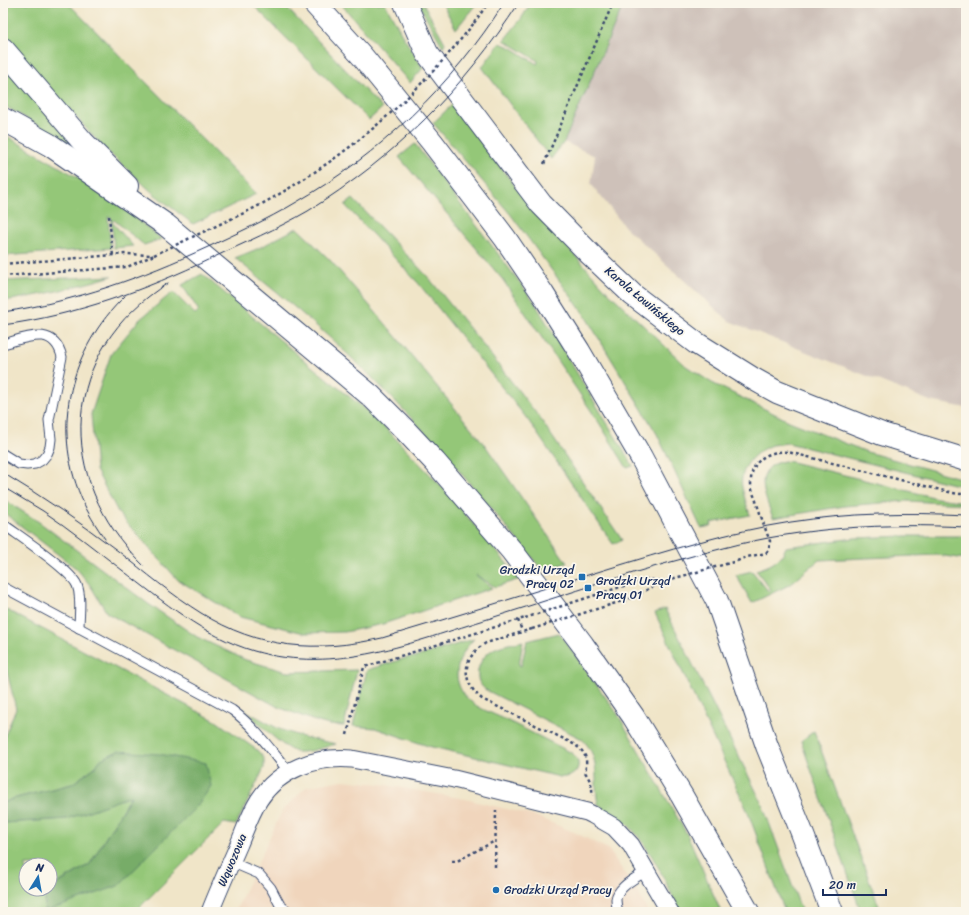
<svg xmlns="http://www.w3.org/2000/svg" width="969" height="915" font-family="Sriracha,sans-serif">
<rect width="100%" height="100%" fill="#fbf7ec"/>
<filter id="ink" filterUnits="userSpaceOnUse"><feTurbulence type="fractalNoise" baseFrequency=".025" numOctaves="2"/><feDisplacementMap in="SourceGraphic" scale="8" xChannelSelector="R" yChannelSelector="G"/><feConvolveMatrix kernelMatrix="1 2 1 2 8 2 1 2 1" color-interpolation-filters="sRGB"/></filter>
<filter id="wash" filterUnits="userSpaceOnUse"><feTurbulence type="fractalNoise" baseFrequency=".012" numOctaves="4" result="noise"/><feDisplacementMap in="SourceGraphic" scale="16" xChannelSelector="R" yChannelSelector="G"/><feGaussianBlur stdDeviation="0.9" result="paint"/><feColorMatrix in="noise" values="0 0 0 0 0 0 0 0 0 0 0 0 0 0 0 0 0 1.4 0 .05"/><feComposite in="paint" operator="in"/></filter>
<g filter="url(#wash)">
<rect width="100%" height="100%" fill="#f0e5c8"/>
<polygon fill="#f0d5bc" points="342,780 380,784 465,799 535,816 576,833 608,849 639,894 648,912 235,912 282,811 306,787"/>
<polygon fill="#cec1b9" points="624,3 966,3 966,408 930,401 729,321 625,227 591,184 595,156 564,142"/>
<g fill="#94c778" stroke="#587b6b">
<polygon points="3,3 68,3 256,194 193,224 154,194 103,147 33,69 3,31"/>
<polygon points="251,3 282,3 382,108 369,120"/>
<polygon points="340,3 385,3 404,38 423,68 410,83"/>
<polygon points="418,3 423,3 445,43 443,47"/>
<polygon points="442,3 477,3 456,29"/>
<polygon points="531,3 624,3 564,142 551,159 482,67 500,43 512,48 537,64 538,61 504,40 521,19"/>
<polygon points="3,63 75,146 3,105"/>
<path d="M453 104 524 198 608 292 686 366 712 383 789 421 867 452 960 478V483L957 485 788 443C783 444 777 444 772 445 755 451 739 468 742 487 744 497 747 506 750 515L711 523 712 526 701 528 657 434 584 314 511 215 433 123Z"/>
<polygon points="3,134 101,191 162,239 144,245 114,220 112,222 133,246 114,248 111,217 108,217 111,248 3,256"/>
<polygon points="415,144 533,300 633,466 627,468 598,421 503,280 399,157"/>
<polygon points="353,199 428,277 479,340 539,417 622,540 613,544 528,420 419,284 345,205"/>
<path d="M297 228 330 260 384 322 485 445 567 563 542 570C478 492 413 414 339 346 306 315 269 287 235 258L257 249Z"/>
<polygon points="202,274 305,361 375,417 443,488 520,579 495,587 476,575 492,588 383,624 345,632 304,633 240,617 178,580 119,514 96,470 91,414 111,354 139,320 173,292 195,314 199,311 182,285"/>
<path d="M112 276C76 287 40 296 3 301V281Z"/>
<path d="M784 461 792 462 937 498 966 502V504L906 501 845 506 773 518C765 496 751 468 784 461Z"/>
<polygon points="3,499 39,522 147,603 197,637 246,660 287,672 357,670 344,726 329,725 315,721 278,707 107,613 90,585 77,569 3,512"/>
<path d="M905 536H966V559L937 555 819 560 789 585 752 603 736 575 752 571 769 592 771 590 756 570C770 566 781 561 786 547L855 538Z"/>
<polygon points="3,608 216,721 257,750 264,758 264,768 236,825 224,823 135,912 3,912 3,823 67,819 131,795 90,864 50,888 50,865 26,865 26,889 48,889 46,891 44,911 198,805 101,759 95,767 72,784 12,799 3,803 3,740 16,709 3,655"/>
<polygon points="665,609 761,801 802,912 785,912 747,810 655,613"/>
<path d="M559 633 617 713 688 836 721 912H680C666 883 653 851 630 827 621 818 607 813 598 804 593 779 602 759 582 739L486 690C482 687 478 682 478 677 476 664 487 651 498 647 506 644 515 643 523 641L519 665 521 666 527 641Z"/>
<path d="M474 639C458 655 449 679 467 698 476 708 492 713 504 719 527 730 550 742 572 753 585 764 576 779 560 777L428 746 375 728 353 726 367 670 406 658 416 657Z"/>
<path d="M246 711 279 729 303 737 336 744C324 747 309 753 297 752 284 750 257 721 246 711Z"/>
<polygon points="814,731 881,912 861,912 801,741"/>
</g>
<polygon fill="#77ac68" stroke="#496e63" points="118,751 159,754 206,763 211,786 198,805 118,886 44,912 46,891 90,864 131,796 67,819 3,823 3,803 12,799 72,784 95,767 101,759"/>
</g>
<g filter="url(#ink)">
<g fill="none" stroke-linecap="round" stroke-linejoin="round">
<defs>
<g id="lane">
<path d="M3 344C26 338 54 324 62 357L49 420 51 439 50 447 47 454 42 460 35 464 27 465 19 464 3 454"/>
<path d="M3 524C19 536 70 569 77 585 82 598 79 615 79 628"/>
<path d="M3 587 232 710C255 727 271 750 289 772"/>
<polyline points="231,862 259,874 271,888 280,905 289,912"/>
<path d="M618 912C617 908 616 903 616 899 618 886 637 878 647 870"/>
</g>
<path id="street" d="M210 912C219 889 229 867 239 844 245 830 250 814 259 800 279 769 316 756 352 759L454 779 587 812 593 815 614 827 631 845 670 912"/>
<g id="secondary">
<polyline points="314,3 362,56 432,142 505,238 543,294 579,351 641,457 717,601 767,746 801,830 832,912"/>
<polyline points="405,3 427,53 541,204 590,254 633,295 696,343 752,378 777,392 882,434 966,460"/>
<polyline points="3,49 83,142 127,186"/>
<polyline points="3,119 50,145 166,225 371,396 405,430 435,462 512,551 583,645 633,716 682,796 748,912"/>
</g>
</defs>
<use href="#lane" stroke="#3b4a6e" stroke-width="11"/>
<use href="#street" stroke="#3b4a6e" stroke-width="19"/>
<use href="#secondary" stroke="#3b4a6e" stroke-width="24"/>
<g stroke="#3b4a6e" stroke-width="2.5" stroke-dasharray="3 3" stroke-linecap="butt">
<polyline points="474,23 488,3"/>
<polyline points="544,164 613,3"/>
<polyline points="109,216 113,256"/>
<polyline points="3,264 127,254 152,255"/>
<polyline points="3,276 127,267 154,255"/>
<path d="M737 561 747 557 766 553 769 549 770 541C765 529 761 516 757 504 755 497 751 490 751 483 750 461 768 450 788 452L953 493 960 494 966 493"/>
<polyline points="518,620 522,631"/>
<path d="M532 629 486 643C462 657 460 681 482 699L568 741C583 749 589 755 585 772 590 780 593 786 592 795"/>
<polyline points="347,735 364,667 525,618"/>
<polyline points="452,861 457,861 495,841"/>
<polyline points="495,867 496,809"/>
</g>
<use href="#lane" stroke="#fff" stroke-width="9"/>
<use href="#street" stroke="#fff" stroke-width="17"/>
<use href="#secondary" stroke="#fff" stroke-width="22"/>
<g stroke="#1b2f5e" stroke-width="1">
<path d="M3 312C78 301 140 278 208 247 237 233 267 220 295 203 379 155 452 85 504 3"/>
<path d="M3 325C77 315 145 290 212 258 244 243 277 229 308 211 395 157 463 89 519 3"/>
<path d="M3 473C43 497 81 523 118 551 145 572 172 595 201 613 259 649 316 653 382 638 456 616 530 593 604 570 666 551 727 532 791 522 849 513 907 512 966 515"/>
<path d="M3 487C16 495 30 503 43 511 70 529 96 550 122 570 163 601 203 636 254 651 337 675 412 642 491 618 568 594 645 567 724 548 803 527 885 523 966 527"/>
<path d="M105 539C96 526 87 512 81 497 51 426 70 349 125 296"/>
<path d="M143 565C54 478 59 351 168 283"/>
</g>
<g stroke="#3b4a6e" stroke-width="2.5" stroke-dasharray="3 3" stroke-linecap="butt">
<path d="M154 255C180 243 205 231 231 219 244 213 257 207 269 200 352 153 415 98 474 23"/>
<polyline points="525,618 645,579 663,581"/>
<polyline points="532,629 629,599 664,581 737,561"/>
</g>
</g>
</g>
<g fill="#1f6fb2" stroke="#fbf7ec" stroke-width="1.5">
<rect x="578" y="573" width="8" height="8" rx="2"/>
<rect x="584" y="584" width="8" height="8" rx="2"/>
<circle cx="496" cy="890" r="4"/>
</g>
<g text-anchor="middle" stroke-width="3.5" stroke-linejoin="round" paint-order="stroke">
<g font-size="12" fill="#1b2f5e" stroke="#fbf7ec">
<text transform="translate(645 301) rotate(40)" y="4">Karola Łowińskiego</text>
<text transform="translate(232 860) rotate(-67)" y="4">Wąwozowa</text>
</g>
<g font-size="12" fill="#1b2f5e" stroke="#fbf7ec" text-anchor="start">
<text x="574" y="574" text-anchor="end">Grodzki Urząd<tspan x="574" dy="14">Pracy 02</tspan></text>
<text x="596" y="585">Grodzki Urząd<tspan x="596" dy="14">Pracy 01</tspan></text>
<text x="504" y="894">Grodzki Urząd Pracy</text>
</g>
</g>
<rect width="969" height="915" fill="none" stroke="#fbf7ec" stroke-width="16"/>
<g transform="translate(38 877) rotate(11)"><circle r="19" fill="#fbf7ec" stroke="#a1a7b3"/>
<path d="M0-3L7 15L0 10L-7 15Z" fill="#1f6fb2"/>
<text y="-6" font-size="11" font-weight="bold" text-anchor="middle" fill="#1b2f5e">N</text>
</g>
<path d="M823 889v6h63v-6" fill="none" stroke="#1b2f5e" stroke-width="2"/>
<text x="829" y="889" font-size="12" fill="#1b2f5e" stroke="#fbf7ec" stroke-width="3" paint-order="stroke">20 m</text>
</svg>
